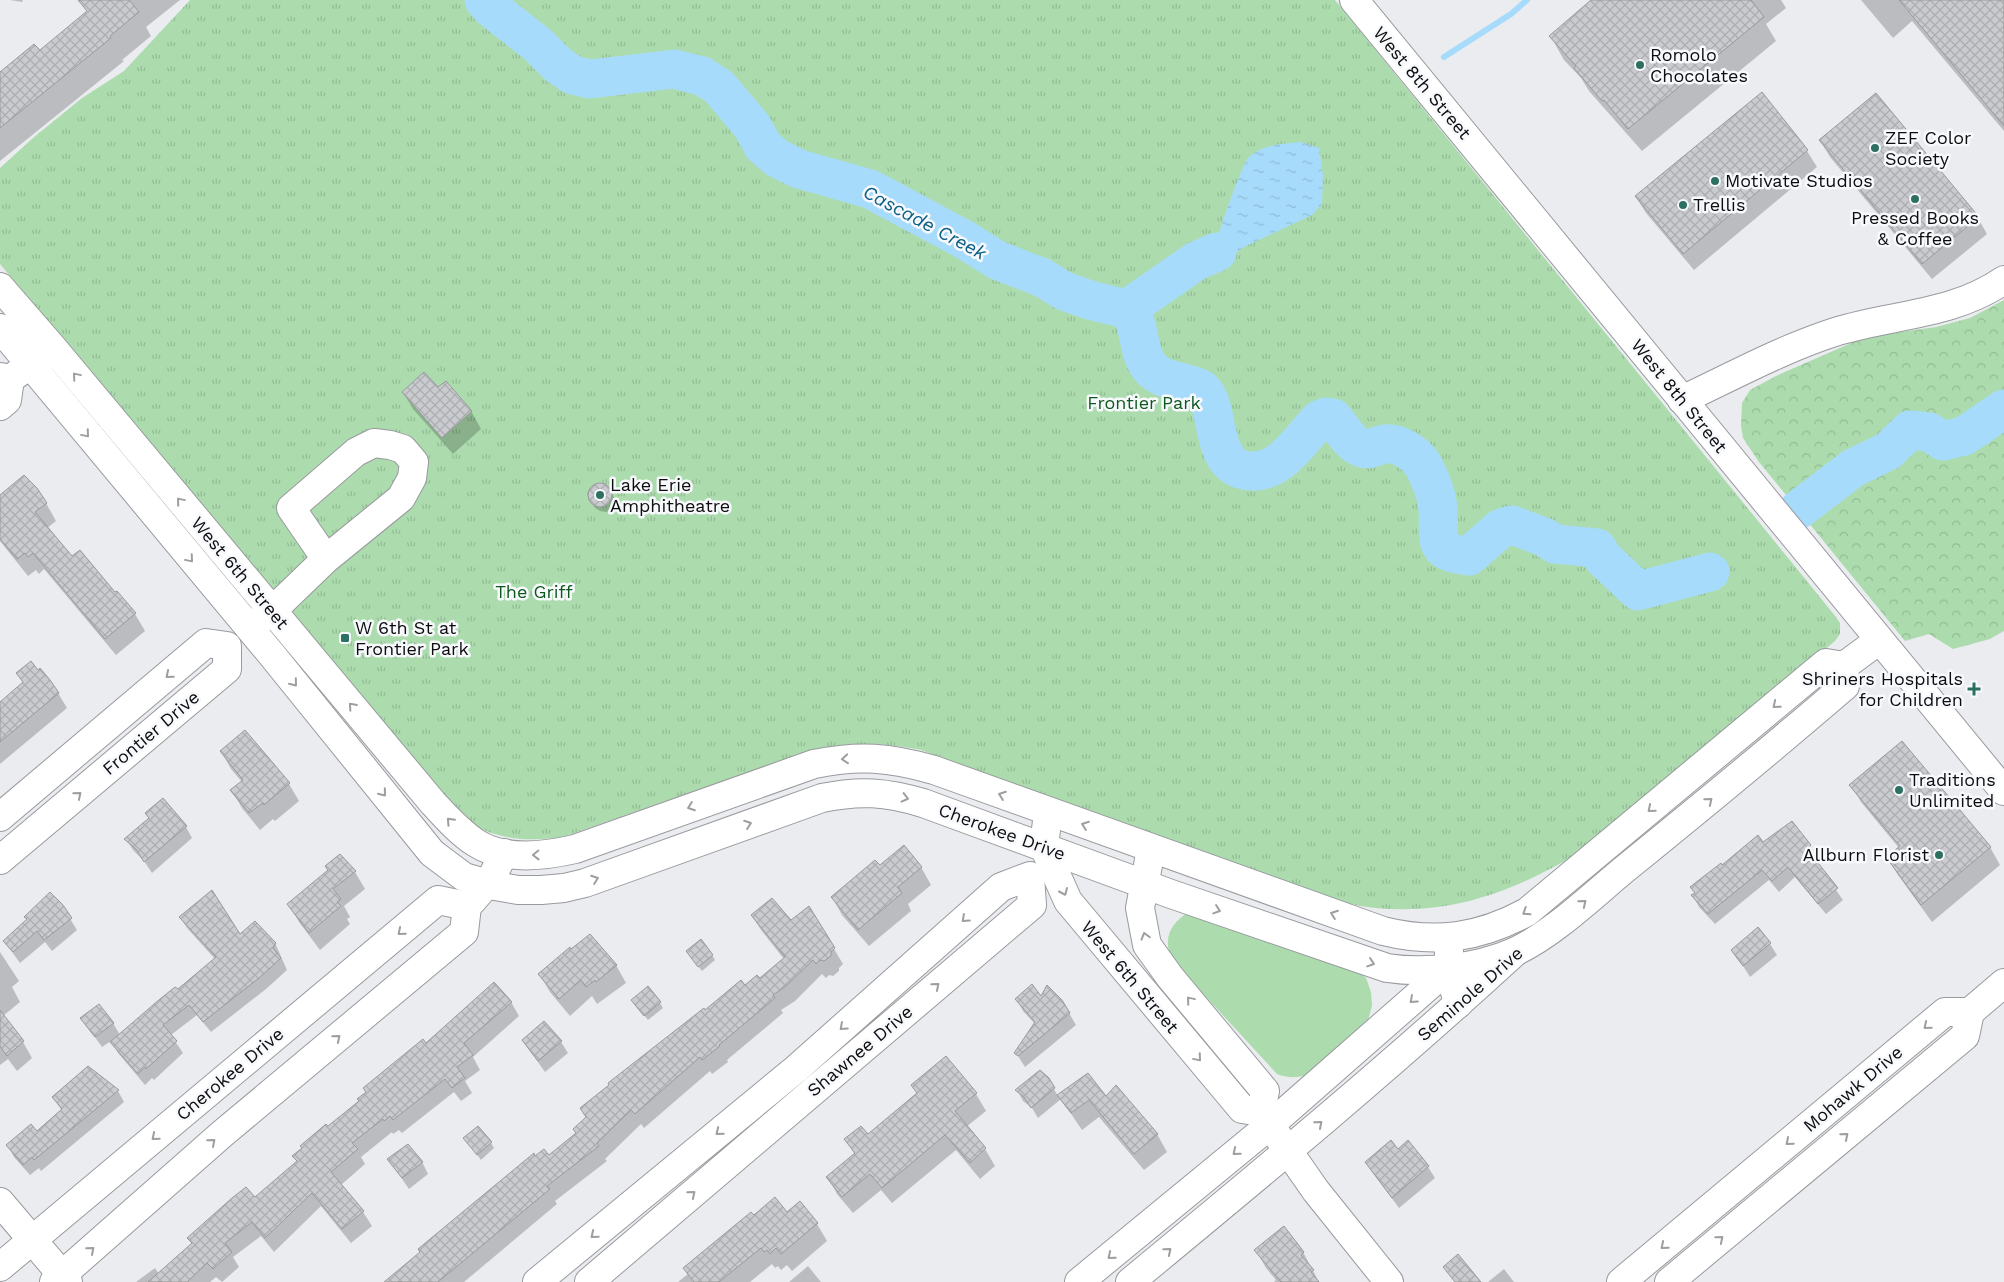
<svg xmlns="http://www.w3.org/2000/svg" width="2004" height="1282" font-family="'Work Sans',sans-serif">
<defs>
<pattern id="forest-crowns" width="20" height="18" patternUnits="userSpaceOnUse" patternTransform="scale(1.25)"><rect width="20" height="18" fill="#acdcae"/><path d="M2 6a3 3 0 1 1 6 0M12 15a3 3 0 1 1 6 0" fill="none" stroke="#93bc94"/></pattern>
<pattern id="park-tufts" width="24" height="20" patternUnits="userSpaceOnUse" patternTransform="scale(1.25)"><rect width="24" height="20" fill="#acdcae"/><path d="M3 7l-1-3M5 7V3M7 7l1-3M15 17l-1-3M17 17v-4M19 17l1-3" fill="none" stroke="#93bc94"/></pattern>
<pattern id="water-ripples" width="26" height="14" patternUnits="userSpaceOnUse" patternTransform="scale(1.25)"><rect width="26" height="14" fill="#a7dbfb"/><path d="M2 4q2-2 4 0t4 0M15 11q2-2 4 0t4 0" fill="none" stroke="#8fbbd6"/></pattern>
<pattern id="building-cross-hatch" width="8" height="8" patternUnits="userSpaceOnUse" patternTransform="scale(1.25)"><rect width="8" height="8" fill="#c9cbce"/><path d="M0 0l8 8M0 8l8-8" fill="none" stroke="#abadb0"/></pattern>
</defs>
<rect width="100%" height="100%" fill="#eaecf0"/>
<path fill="#acdcae" d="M1190 911 1358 971 1366 978 1371 992 1372 1006 1367 1024 1307 1075C1296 1078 1287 1078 1277 1074L1172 960C1162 937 1171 923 1190 911Z"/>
<polygon fill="url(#forest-crowns)" points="2004,300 2004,631 1990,639 1953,649 1929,634 1905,641 1759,462 1743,438 1741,426 1742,403 1750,390 1776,376 1865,337 1936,327 1970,318"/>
<path fill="url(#park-tufts)" d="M190 0H1335L1836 617 1840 623V634L1835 641 1577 854C1512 892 1452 915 1375 908 1355 906 1335 900 1316 895L921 750C879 742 853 742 811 750L566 836C533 843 489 840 462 817 457 812 453 807 449 802L0 264V168L33 138 82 98 124 71Z"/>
<path fill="url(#water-ripples)" d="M1301 142 1319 148 1323 176 1322 204 1312 215 1246 246 1234 254 1223 256 1217 252C1217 248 1217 244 1217 240 1220 228 1242 164 1249 157 1263 144 1283 144 1301 142Z"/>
<g fill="#0003">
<polygon points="10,0 23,0 22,2"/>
<polygon points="89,0 180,0 146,27 151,36 122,60 124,61 0,161 0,73 39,52 88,13 83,5"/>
<polygon points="1594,0 1781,0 1786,8 1766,24 1776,41 1642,151 1589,91 1581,78 1564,60 1551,37"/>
<polygon points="1861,0 2004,0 2004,131 1912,21 1893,38"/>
<polygon points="1761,94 1807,151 1817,167 1694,270 1646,213 1636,197"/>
<polygon points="1876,95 1978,218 1987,234 1932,279 1830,157 1820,140"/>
<polygon points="438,389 471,411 481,429 453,454 413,409 403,392"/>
<polygon points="599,484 605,484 609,488 615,499 614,505 611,510 606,512 600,511 595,508 589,496 590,490 594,486"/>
<polygon points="0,497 46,503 56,521 47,528 72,558 114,594 117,592 135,614 145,631 116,655 44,569 39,574 36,570 28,576 0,541"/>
<polygon points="18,674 58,693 67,708 0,764 0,703 23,683"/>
<polygon points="245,732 289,784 299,801 275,821 273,819 260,830 242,808 232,791 242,782 231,769 221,751"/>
<polygon points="1851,785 1990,847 2000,865 1932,922 1898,875 1888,858 1899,848 1861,802"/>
<polygon points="186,827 192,838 152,873 144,861 133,850 126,839"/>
<polygon points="1763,844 1810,845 1817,857 1814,859 1843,900 1826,914 1795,877 1779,892 1769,880 1715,924 1699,907 1693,896 1722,867"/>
<polygon points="880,867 921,867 931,885 908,904 911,911 869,946 842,915 832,897"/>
<polygon points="355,872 365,889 344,906 350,917 347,919 350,924 320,950 299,922 289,904"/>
<polygon points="62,906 77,930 52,951 45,942 20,963 4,941 28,920 26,917"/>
<polygon points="809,907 843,964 839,968 839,971 833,976 829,975 826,978 822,974 795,1001 781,1010 783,1013 727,1060 728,1062 712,1074 710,1071 644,1128 641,1124 605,1159 607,1161 555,1201 557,1204 464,1282 386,1282 535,1158 549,1157 577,1134 705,1011 760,979 784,959 761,930 752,916 791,922"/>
<polygon points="180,917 240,935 275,943 287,970 266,989 211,1032 197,1015 171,1035 183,1053 154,1080 152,1078 145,1085 118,1053 111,1041 102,1047 82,1019 113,1023 120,1035 215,959 187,928"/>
<polygon points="1770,944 1777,955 1750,977 1733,950"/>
<polygon points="0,952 19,981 12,987 20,1002 3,1016 23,1042 32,1058 17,1071 8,1059 0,1065"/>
<polygon points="712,955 715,960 702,971 690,956"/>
<polygon points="616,965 626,983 597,1004 592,996 570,1016 550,992 540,975"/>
<polygon points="1041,998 1069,1013 1076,1025 1025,1067 1016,1053 1035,1024 1023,1011 1017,1000"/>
<polygon points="633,1001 660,1003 663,1008 648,1020"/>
<polygon points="511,1002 519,1016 473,1057 480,1070 465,1081 472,1093 461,1101 454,1092 402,1133 399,1130 393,1134 392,1132 361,1157 365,1164 341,1185 363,1212 372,1226 351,1243 321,1206 274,1252 261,1236 233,1257 239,1267 222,1282 216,1277 210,1282 136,1282 155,1268 159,1274 192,1244 189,1238 255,1199 297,1162 294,1156 425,1045"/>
<polygon points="544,1022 561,1042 568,1053 545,1072 523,1041"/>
<polygon points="946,1058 976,1094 986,1111 966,1127 985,1149 995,1166 980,1179 956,1150 892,1203 881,1190 853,1213 837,1194 828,1177 855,1155 846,1140 867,1136 918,1094"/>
<polygon points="88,1068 118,1091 124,1102 41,1171 39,1168 30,1175 14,1157 8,1145 37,1133 62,1111 53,1097"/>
<polygon points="1048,1079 1058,1096 1106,1097 1157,1134 1167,1152 1144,1170 1099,1117 1082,1130 1061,1099 1038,1118 1032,1108 1023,1101 1017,1090"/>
<polygon points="468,1143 491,1143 494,1148 481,1160"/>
<polygon points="389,1160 422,1162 428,1174 409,1189"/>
<polygon points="1366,1163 1428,1167 1435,1178 1399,1208"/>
<polygon points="787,1214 817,1224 827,1241 792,1271 787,1265 781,1270 778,1266 775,1268 772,1264 750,1282 678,1282 688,1274 684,1269 754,1217"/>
<polygon points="1256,1250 1303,1252 1319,1282 1274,1282 1276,1280 1266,1268"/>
<polygon points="808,1266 821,1282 789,1282"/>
<polygon points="1504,1269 1514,1282 1488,1282"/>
</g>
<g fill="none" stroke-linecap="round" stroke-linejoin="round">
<polyline stroke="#a7dbfb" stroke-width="6" points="1444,57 1511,14 1527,0"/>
<g stroke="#a7dbfb" stroke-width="39">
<path d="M484 0 491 8 537 44 558 65 573 75 590 79 674 69 702 76 719 87 752 126 763 146 777 158 799 169 870 189 965 240 997 260 1043 278 1064 291 1093 301 1127 309C1130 313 1133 317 1135 322 1141 339 1139 361 1156 373 1169 383 1197 382 1205 393 1215 408 1214 430 1221 447 1225 459 1231 467 1244 470 1278 478 1300 440 1319 420L1326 417 1333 418C1341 427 1350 444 1362 448 1371 451 1377 445 1384 444 1399 442 1416 454 1423 465 1430 478 1437 494 1438 509 1440 539 1430 552 1469 556L1501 528 1512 525 1544 537 1555 544 1597 548 1603 558 1638 591 1710 572"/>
<polyline points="1127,309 1196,261 1217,252"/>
<polyline points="1798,510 1853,468 1888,451 1910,430 1929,432 1943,441 1964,436 2004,409"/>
</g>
</g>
<g fill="url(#building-cross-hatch)" stroke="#989a9d">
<polygon points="78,0 129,0 139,12 110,36 111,38 0,128 0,72 34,44 40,50 87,11"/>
<polygon points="1591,0 1751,0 1764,17 1628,129 1604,100 1602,101 1574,68 1576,66 1549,36"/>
<polygon points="1899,0 2004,0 2004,126"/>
<polygon points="1762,92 1808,150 1683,254 1635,196"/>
<polygon points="1876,93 1979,217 1922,264 1819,140"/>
<polygon points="424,372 438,387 446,381 472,411 442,438 402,392"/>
<polygon points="24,475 37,488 47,503 35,512 72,556 80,550 115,592 117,591 136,613 105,639 33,553 28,557 25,553 17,559 0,539 0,495"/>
<circle cx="600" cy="495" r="12"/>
<polygon points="31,661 38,670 40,668 50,680 59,693 0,742 0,702 23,682 16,673"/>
<polygon points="245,730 290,783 264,805 263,803 249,813 230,790 243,780 220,751"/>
<polygon points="1902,741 1991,847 1921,905 1886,857 1900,846 1849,785"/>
<polygon points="163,798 187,826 144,862 136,849 124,839 149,818 145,813"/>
<polygon points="1792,821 1811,845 1807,849 1838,888 1818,904 1788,867 1772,881 1762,870 1708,914 1691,895 1695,893 1690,887 1721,863 1722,865 1758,835 1763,842"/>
<polygon points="904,845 922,867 898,887 902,893 858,930 831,897 875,860 880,865"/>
<polygon points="340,854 356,871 333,889 341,899 337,902 341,906 309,933 287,904 328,870 325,866"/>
<polygon points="212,890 240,934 255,921 276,943 273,948 281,958 259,978 203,1022 189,1005 163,1025 177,1041 146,1069 145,1067 138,1074 110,1042 160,999 175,987 178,989 216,957 179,917"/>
<polygon points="50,892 63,905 72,918 44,940 37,931 13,952 3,941 27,919 24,917"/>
<polygon points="772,898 791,920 809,906 835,948 831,952 831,956 824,961 820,960 816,964 813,960 786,986 773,995 775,998 719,1045 720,1046 702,1060 700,1057 635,1114 631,1110 597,1143 599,1146 547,1186 550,1189 438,1282 384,1282 420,1252 418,1249 534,1153 535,1156 544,1149 549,1155 576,1133 573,1129 586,1117 580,1108 609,1085 608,1083 704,1008 705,1010 741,980 745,985 757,975 760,978 785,957 751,915"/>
<polygon points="1758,927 1771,943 1743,966 1731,950"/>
<polygon points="590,934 617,965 596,982 595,980 586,987 581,980 559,999 538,974 570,947 571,949"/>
<polygon points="701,939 713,955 698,967 686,951"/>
<polygon points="494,982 512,1002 464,1043 473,1055 457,1067 465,1078 452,1088 445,1079 393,1120 390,1116 384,1121 383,1119 352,1143 358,1149 331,1172 364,1211 342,1229 312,1193 265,1238 252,1222 225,1243 232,1252 213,1269 207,1263 187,1282 148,1282 192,1243 187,1238 232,1198 246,1187 255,1197 297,1161 292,1156 302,1148 300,1146 326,1124 328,1126 359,1101 357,1099 366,1092 363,1088 423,1039 426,1043"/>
<polygon points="1032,984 1041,996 1047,985 1062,1000 1070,1013 1018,1056 1014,1053 1035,1022 1015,999"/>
<polygon points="648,986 661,1002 644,1016 631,1000"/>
<polygon points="99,1004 114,1023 95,1037 80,1018"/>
<polygon points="0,1010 24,1041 7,1056 0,1046"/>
<polygon points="544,1021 562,1041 538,1061 522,1040"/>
<polygon points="946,1056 977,1093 955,1111 986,1148 970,1163 945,1135 882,1188 870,1174 842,1197 826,1177 855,1153 844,1139 861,1126 868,1134 917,1093 911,1085"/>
<polygon points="88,1066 119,1090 34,1160 32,1157 23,1165 6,1145 31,1124 37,1131 62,1109 52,1097"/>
<polygon points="1040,1070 1049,1078 1055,1088 1031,1108 1024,1097 1015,1090"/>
<polygon points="1088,1073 1106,1096 1116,1085 1158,1134 1134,1154 1089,1100 1071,1113 1057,1095"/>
<polygon points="478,1126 492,1142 477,1155 463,1138"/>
<polygon points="1391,1140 1398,1149 1408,1140 1429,1166 1392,1198 1365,1162"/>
<polygon points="408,1144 423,1162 402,1178 387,1159"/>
<polygon points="775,1197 787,1212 800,1201 818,1223 781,1254 776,1248 770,1254 767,1250 764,1252 761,1248 719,1282 694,1282 683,1268 751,1212 754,1215"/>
<polygon points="1284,1226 1304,1252 1301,1255 1314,1270 1311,1272 1319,1282 1281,1282 1254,1250"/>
<polygon points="1458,1254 1481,1282 1455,1282 1443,1267"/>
</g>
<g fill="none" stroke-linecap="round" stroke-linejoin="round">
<defs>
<g id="minor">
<polyline points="0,377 10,379 7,400 0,406"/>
<polyline points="10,379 49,351"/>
<path d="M1682 400C1733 376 1784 348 1838 331 1895 314 1953 315 2004 280"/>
<polyline points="253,625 272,611 326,559 401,498 412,478 414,462 403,449 390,445 374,443 356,452 291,508 326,559"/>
<polyline points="1048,812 1044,847 1068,901 1242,1109 1261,1112"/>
<polyline points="0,817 206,643 227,646 227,669 0,860"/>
<polyline points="1151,849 1140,908 1147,945 1170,977 1265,1091 1261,1112 1316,1191 1389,1282"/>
<polyline points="472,901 491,879 504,853"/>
<polyline points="0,1202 68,1282"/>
<polyline points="0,1267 438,900 467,906 464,932 222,1134 54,1282"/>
<polyline points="537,1282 796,1069 1001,887 1030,876 1032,905 589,1282"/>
<polyline points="1079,1282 1270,1125 1449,968"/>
<path d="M1130 1282C1261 1174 1391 1066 1515 952"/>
<polyline points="1621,1282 1945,1012 1970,1012"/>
<polyline points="1669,1282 1965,1036 1970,1012 2004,983"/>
</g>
<g id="major">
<polyline points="1354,0 2004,791"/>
<path d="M0 287 53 348 433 803C446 817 459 832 476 843 504 861 545 856 575 849L814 764C859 755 889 757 934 770L1383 931C1436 944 1479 938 1527 912L1826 663 1844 666 1878 641"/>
<path d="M0 328 272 655 432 853 464 877 495 886 518 890H541L564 888 585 883 822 798C860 790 886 792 923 803L1171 894 1387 968C1426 974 1477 968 1514 952 1552 935 1593 895 1626 868 1700 808 1773 748 1845 686L1844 666"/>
<polyline points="1449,950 1449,968 1458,1004"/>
</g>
</defs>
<use href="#minor" stroke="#989a9e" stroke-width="30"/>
<use href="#major" stroke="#989a9e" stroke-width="30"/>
<use href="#minor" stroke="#fff" stroke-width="28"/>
<use href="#major" stroke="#fff" stroke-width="28"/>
</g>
<defs><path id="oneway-chevron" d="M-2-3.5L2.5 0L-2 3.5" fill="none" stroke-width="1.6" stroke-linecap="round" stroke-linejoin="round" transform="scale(1.25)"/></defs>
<g stroke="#9e9e9f">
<use href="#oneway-chevron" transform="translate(76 376) rotate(-130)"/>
<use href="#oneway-chevron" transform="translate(86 434) rotate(50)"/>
<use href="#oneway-chevron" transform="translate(180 501) rotate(-130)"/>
<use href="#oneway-chevron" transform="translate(190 559) rotate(50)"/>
<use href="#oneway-chevron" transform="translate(169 675) rotate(140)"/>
<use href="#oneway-chevron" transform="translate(294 683) rotate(51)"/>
<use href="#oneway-chevron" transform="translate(1776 705) rotate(140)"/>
<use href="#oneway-chevron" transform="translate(352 706) rotate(-131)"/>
<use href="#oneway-chevron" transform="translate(845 759) rotate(175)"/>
<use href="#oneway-chevron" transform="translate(383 793) rotate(51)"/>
<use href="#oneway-chevron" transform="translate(78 795) rotate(-40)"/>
<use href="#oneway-chevron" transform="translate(1002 795) rotate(-160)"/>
<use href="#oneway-chevron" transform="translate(905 798) rotate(14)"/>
<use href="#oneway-chevron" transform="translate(1709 801) rotate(-39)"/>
<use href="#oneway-chevron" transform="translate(691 807) rotate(160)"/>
<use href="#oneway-chevron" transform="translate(1651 809) rotate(140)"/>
<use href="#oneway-chevron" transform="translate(450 821) rotate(-133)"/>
<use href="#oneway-chevron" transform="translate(748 824) rotate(-20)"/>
<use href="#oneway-chevron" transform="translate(1085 825) rotate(-160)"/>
<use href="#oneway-chevron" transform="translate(536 855) rotate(179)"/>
<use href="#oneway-chevron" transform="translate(595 879) rotate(-20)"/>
<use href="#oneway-chevron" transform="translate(1064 892) rotate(66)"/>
<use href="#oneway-chevron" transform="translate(1583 903) rotate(-39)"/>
<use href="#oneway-chevron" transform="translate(1217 910) rotate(19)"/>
<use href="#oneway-chevron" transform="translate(1526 912) rotate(147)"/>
<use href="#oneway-chevron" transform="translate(1334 914) rotate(-160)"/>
<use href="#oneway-chevron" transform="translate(965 919) rotate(138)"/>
<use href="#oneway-chevron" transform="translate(401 932) rotate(140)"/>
<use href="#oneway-chevron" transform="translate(1145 936) rotate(-106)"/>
<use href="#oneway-chevron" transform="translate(1371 963) rotate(19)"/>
<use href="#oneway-chevron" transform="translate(936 986) rotate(-40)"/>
<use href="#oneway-chevron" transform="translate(1190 1000) rotate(-130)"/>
<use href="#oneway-chevron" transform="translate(1413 1000) rotate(138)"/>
<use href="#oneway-chevron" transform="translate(1927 1026) rotate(140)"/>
<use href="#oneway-chevron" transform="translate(843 1027) rotate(138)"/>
<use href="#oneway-chevron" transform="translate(337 1038) rotate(-40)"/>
<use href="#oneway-chevron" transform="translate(1198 1058) rotate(50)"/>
<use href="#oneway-chevron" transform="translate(1319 1124) rotate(-41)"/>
<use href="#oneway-chevron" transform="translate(719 1132) rotate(141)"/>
<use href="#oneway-chevron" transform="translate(1845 1136) rotate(-40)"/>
<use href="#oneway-chevron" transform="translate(155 1137) rotate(140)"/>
<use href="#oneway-chevron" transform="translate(212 1142) rotate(-41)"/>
<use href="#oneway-chevron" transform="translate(1789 1142) rotate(140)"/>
<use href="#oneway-chevron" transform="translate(1236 1152) rotate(140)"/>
<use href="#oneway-chevron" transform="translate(692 1194) rotate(-40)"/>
<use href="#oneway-chevron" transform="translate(594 1235) rotate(141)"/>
<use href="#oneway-chevron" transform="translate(1720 1239) rotate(-40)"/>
<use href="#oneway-chevron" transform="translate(1664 1246) rotate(140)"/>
<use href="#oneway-chevron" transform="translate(91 1250) rotate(-41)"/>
<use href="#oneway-chevron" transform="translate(1168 1251) rotate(-40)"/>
<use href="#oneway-chevron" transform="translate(1111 1256) rotate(140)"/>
</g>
<g fill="#2d7062" stroke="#f7f9fd" stroke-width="2">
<circle cx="1640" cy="65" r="5"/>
<circle cx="1875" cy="148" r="5"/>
<circle cx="1715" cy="181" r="5"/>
<circle cx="1915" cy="199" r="5"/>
<circle cx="1683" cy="205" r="5"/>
<circle cx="600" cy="495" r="5"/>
<rect x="340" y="633" width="10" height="10" rx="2.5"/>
<path d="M1971.5 681.5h5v5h5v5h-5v5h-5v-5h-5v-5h5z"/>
<circle cx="1899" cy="790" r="5"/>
<circle cx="1939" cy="855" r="5"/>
</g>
<g text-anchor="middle" stroke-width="5" stroke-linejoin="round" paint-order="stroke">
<g font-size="18" fill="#0d0d0e" stroke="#f7f9fd" text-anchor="start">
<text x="1650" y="61">Romolo<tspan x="1650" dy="21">Chocolates</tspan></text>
<text x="1885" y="144">ZEF Color<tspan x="1885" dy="21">Society</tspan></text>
<text x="1725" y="187">Motivate Studios</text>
<text x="1693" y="211">Trellis</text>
<text x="1915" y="224" text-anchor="middle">Pressed Books<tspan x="1915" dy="21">&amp; Coffee</tspan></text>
<text x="610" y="491">Lake Erie<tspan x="610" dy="21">Amphitheatre</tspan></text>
<text x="355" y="634">W 6th St at<tspan x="355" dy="21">Frontier Park</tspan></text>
<text x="1963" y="685" text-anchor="end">Shriners Hospitals<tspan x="1963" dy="21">for Children</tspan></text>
<text x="1909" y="786">Traditions<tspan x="1909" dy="21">Unlimited</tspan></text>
<text x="1929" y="861" text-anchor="end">Allburn Florist</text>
</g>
<g font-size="18" fill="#0d0d0e" stroke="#f7f9fd">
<text transform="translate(1422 83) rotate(50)" y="6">West 8th Street</text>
<text transform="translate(1679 396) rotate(51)" y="6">West 8th Street</text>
<text transform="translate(240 573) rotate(50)" y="6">West 6th Street</text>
<text transform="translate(151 733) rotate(-40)" y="6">Frontier Drive</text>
<text transform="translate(1002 832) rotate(20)" y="6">Cherokee Drive</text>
<text transform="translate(1130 977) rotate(50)" y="6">West 6th Street</text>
<text transform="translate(1470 994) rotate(-41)" y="6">Seminole Drive</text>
<text transform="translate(860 1051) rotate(-40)" y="6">Shawnee Drive</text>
<text transform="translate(230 1074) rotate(-40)" y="6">Cherokee Drive</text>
<text transform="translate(1853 1089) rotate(-40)" y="6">Mohawk Drive</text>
</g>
<g font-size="18" fill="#0d591d" stroke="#f7f9fd">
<text x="1144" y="409">Frontier Park</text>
<text x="534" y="598">The Griff</text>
</g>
<g font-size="19" font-style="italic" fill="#0c5f84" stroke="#f7f9fd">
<text transform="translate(925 222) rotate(28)" y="7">Cascade Creek</text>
</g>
</g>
</svg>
